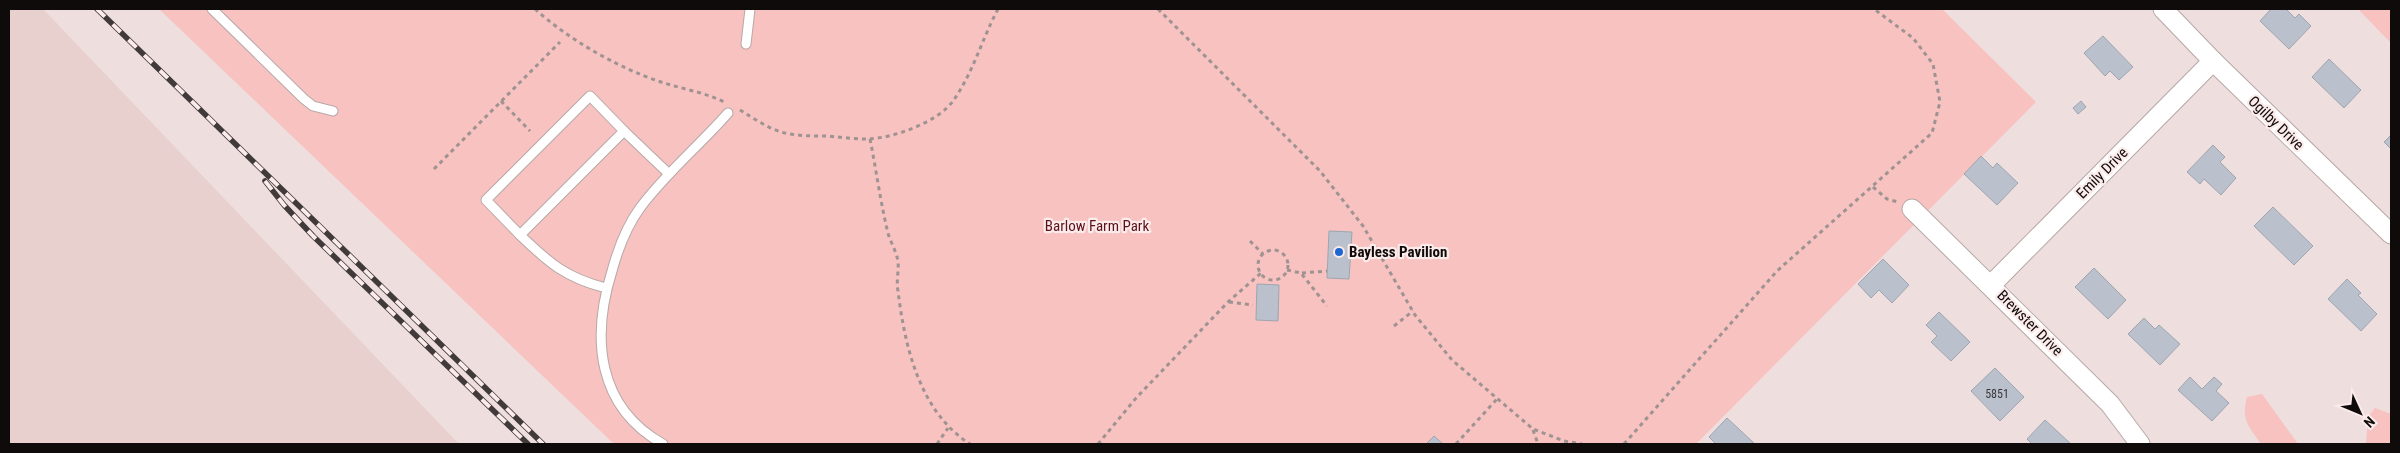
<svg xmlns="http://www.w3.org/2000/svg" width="2400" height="453" font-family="'Roboto Condensed',sans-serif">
<rect width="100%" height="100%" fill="#eededd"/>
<polygon fill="#e8d0cf" points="9,9 43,9 459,444 9,444"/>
<g fill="#f7c2c0">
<polygon points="159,9 1942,9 2036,102 1696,444 614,444"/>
<polygon points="2358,9 2391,9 2391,43"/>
<path d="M2262 394 2298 444H2261C2248 425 2241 420 2247 397Z"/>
<polygon points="2375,408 2391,414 2391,444 2366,444 2368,417"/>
</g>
<g fill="#bac1cc" stroke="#9ea5b0">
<polygon points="2271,9 2286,9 2295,18 2299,14 2311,26 2289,49 2260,21"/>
<polygon points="2103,36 2133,67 2119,80 2110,71 2105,76 2084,53"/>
<polygon points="2329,59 2361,90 2344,108 2312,77"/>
<polygon points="2081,101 2086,107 2078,114 2073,108"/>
<polygon points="2391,135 2391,149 2384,142"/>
<polygon points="2213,145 2225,157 2220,162 2236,178 2221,195 2204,179 2200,184 2187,172"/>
<polygon points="1981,156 1993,168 1997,163 2018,183 1997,205 1964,174"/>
<polygon points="2273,207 2313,246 2294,265 2254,226"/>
<polygon points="1329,231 1352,232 1349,279 1327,278"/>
<polygon points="1883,259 1909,285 1892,303 1879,290 1871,298 1858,284"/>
<polygon points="2094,268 2126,300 2108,319 2075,287"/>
<polygon points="2347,279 2361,293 2358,295 2377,314 2361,331 2328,299"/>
<polygon points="1257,284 1279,285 1278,321 1256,320"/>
<polygon points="1939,312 1970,342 1951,361 1931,342 1937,336 1926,325"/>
<polygon points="2144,318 2155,329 2159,325 2180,344 2160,365 2128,334"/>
<polygon points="1995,368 2024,397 2000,421 1971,391"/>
<polygon points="2190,377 2202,389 2214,377 2222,384 2216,391 2229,403 2212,421 2178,390"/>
<polygon points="1727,418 1755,444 1716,444 1709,437"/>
<polygon points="2045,420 2071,444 2032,444 2027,439"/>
<polygon points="1434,436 1443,444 1426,444"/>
</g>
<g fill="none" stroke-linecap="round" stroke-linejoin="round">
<defs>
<g id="lane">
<polyline points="212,9 304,99 313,106 333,111"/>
<polyline points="746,44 750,9"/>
<polygon points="590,96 624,131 520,235 486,200"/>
<polyline points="624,131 669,174"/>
<path d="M520 235C549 263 566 278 606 288"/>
<path d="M663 444C597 407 591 338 612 271 618 249 626 227 640 208 665 174 699 146 728 113"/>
</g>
<g id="street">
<polyline points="2163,9 2213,61 2391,234"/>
<polyline points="1912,209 2110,404 2140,444"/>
<polyline points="1991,285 2213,61"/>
</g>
</defs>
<use href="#lane" stroke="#b7a8a8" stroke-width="11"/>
<use href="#street" stroke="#b7a8a8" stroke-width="21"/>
<g stroke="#9f9392" stroke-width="3" stroke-dasharray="4 4" stroke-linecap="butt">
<path d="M535 9C568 39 618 68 661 82 682 89 704 92 724 102"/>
<polyline points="1158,9 1320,171 1363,226 1415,315 1452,360 1533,429 1564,441 1582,444"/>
<polyline points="501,101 530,131"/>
<path d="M740 110C753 118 766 127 781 132 795 136 811 136 826 136 840 137 854 139 868 139 894 138 938 122 953 101 973 73 982 39 998 9"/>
<path d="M870 139C876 169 880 199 887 229 889 240 896 250 898 261 899 271 896 281 898 291 905 348 920 412 970 444"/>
<polyline points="434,169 560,42"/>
<polyline points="1873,187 1887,199 1898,202"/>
<polyline points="1250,241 1263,254"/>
<circle cx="1273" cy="265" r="15"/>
<polyline points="1287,270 1301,273 1327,306"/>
<polyline points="1302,273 1327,271"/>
<polyline points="1229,302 1253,305"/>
<polyline points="1394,326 1413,311"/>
<polyline points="1533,430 1538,444"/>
<polyline points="937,444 948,428"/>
<polyline points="1098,444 1137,397 1228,302 1261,273"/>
<polyline points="1456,444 1497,399"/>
<polyline points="1624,444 1777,271 1932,133 1940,102 1933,64 1913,38 1874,9"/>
</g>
<use href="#lane" stroke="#fff" stroke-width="9"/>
<use href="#street" stroke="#fff" stroke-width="19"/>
<defs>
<g id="rail">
<polyline points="97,9 543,444"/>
<polyline points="265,181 284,205 313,236 528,444"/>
</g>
</defs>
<use href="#rail" stroke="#413a3a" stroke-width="5.5"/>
<use href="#rail" stroke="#fbebea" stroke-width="4" stroke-dasharray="11" stroke-linecap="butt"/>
</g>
<circle fill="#1c66d1" stroke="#fbebea" stroke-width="2" cx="1339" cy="252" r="5"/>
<g text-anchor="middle" stroke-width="4.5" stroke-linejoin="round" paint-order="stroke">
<g font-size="12" fill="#3a383b">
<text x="1997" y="398">5851</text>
</g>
<g font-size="15" fill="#100b0b" stroke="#fbebea">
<text transform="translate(2276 123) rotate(44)" y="5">Ogilby Drive</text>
<text transform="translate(2102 173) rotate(-45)" y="5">Emily Drive</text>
<text transform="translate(2030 323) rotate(45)" y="5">Brewster Drive</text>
</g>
<g font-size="15" fill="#5d1119" stroke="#fbebea">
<text x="1097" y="231">Barlow Farm Park</text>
</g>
<g font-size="15" font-weight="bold" fill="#100b0b" stroke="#fbebea" text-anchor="start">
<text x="1349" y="257">Bayless Pavilion</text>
</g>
</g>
<rect width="2400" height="453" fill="none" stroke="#100b0b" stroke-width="20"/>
<g transform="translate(2360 413) rotate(134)" stroke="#fbebea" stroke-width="4" paint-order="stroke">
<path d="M0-4L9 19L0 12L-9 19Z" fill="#100b0b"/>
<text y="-8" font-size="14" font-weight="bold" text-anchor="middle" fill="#100b0b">N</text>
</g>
</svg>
